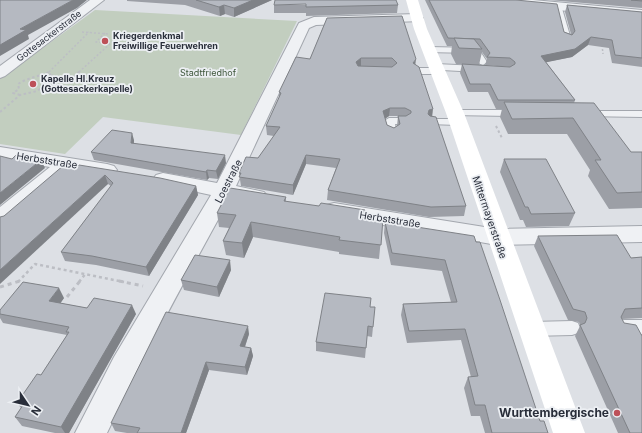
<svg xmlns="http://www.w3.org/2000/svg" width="642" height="433" font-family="Inter,sans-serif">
<rect width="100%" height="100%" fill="#dde0e5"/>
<polygon fill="#c2cebf" points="95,10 297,21 241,135 103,117 65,154 0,144 0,79"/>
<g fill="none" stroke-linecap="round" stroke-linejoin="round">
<defs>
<g id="lane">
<polygon points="554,3 561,5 571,39 570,41 563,39"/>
<polygon points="429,47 478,48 487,62 483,65 480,64 472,53 426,52 425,50"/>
<polygon points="436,64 478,66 482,69 478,72 442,70 441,73 438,74 417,74 413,71 417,68 432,68 433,65"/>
<polygon points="455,110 518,110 523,113 518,116 451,115 450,113"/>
<polygon points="586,111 642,111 642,117 582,116 581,114 582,112"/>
<polygon points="389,118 404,118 409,121 404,124 395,124 397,133 392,136 387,133 384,121"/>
<polygon points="433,119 457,119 462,122 457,125 429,124 428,122 429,120"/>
<polygon points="624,320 642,320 642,334 624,334 618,332 616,327 618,322"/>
<polygon points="572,321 578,323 580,328 578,333 572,335 531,336 525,334 523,329 525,324 531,322"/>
</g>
<g id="street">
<polygon points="90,0 104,0 5,76 0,78 0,66"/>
<polygon points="489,0 533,0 642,10 642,18 495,4"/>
<path d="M417 14 423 18 421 21 316 25 309 28 236 186 264 192 268 197 264 202 257 204 230 198C187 276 145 353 107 433H75L114 357 211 195 156 183 153 179 156 175 163 173 217 183 299 23 314 17Z"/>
<polygon points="0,147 107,164 114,166 117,170 114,174 107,176 70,170 8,224 0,226 0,207 50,167 0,159"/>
<polygon points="334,203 497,229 642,226 642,242 497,245 326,215 323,210 326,205"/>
</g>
</defs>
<use href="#lane" stroke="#a3a7ae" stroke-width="2"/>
<use href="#street" stroke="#a3a7ae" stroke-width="2"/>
<g stroke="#bcbec4" stroke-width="1.5" stroke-dasharray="2 2" stroke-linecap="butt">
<polyline points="82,32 109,34"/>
<polyline points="105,33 96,42 110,43"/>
<polyline points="602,45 603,54"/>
<polyline points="49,72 89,32"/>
<polyline points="79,72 112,42"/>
</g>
<g stroke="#bcbec4" stroke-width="2" stroke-dasharray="2.5 2.5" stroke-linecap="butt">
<polyline points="44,88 61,89 80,71"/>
<path d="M20 95 13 93 19 89 18 84C28 77 46 75 50 71"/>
<polyline points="0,112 20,95 37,91 50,82 53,74 44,75"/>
<polyline points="496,126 502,138"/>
</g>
<g stroke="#bcbec4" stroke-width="2.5" stroke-dasharray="3 3" stroke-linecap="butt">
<polyline points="18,282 35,264 124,282"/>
<polyline points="79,282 86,273"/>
</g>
<g stroke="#bcbec4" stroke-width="3" stroke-dasharray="4 4" stroke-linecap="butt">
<polyline points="119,281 143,286"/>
<polyline points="0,287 20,281"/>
<polyline points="67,297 80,281"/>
</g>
<use href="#lane" fill="#eff1f4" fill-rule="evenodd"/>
<use href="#street" fill="#eff1f4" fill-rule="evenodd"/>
<polygon fill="#fff" fill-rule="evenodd" points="406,0 418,0 427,29 464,113 585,433 553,433 446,113 414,29"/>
</g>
<g fill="#9c9fa6" fill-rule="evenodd">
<polygon points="127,0 272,0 234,17 225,14 220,16 185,5 127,1"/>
<polygon points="425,0 516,0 564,32 571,34 565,12 567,5 642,12 642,67 612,63 609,48 588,45 572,57 546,62 575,100 574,103 631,152 642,152 642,208 609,209 588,176 590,170 567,134 508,134 500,117 502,109 496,109 488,92 468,92 460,73 462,64 509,67 485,65 487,59 482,52 479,65 456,64 451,54 452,46 447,46"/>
<polygon points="549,0 642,0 642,8"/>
<polygon points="274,5 398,5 397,13 306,16 306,13 274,13"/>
<path d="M327 18 416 65 432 116 466 206 464 216 429 217 327 200 328 190 336 168 306 164 293 195 241 186 239 173 258 158 274 136 267 135 266 126 279 98V92L310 59ZM389 116H398L397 126 394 128 387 125 385 119Z"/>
<polygon points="134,140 134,144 226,163 218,179 209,178 207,180 94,160 91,152"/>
<polygon points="504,159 575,213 569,226 526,227 523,220 520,220 500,172"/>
<polygon points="76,168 196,186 198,195 149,276 96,265 65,261 61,252 111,186 108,184 4,216"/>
<polygon points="286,197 286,202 383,218 379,259 339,254 339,252 253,237 244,258 226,255 223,241 229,228 219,227 217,213"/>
<polygon points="385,222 476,242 540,421 548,433 485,433 480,416 471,416 464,388 468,377 471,377 461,340 407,343 401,315 403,304 451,302 442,271 391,265 384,233"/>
<polygon points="538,236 631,258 642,257 642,318 622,319 642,433 618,433 575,336 580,326 579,322 568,320 534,246"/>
<polygon points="231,270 219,297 184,290 181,280"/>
<polygon points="64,298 60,303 87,308 136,314 69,433 55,433 22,426 15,417 21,408 17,403 41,375 67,335 3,323 0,318 0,310"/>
<polygon points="370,307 373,327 372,337 367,336 365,358 316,351 316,342"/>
<polygon points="249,334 245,347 251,348 253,356 247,375 209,370 186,433 127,433 115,431 111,423"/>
</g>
<g fill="#7f8287">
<polygon points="73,0 87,0 77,8 28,35 29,39 0,56 0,45 20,29"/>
<polygon points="253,0 272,0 234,17 234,8"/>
<polygon points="224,5 225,14 220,16 219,7"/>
<polygon points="591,37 588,45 572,57 538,64 541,56"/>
<polygon points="361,58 361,66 356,71 356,62"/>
<polygon points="416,59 415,67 413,63"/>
<polygon points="390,108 389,116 383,120 383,111"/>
<polygon points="433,109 432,118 428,114 429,110"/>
<polygon points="132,133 134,140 133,151 131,143"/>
<polygon points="225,155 226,163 218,179 216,171"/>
<polygon points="306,155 306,164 293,195 293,185"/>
<polygon points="41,160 45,168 0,205 0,193"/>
<polygon points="207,170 209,178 207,180 206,172"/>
<polygon points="105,175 108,184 0,284 0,270"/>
<polygon points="196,186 198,195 149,276 146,267"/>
<polygon points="251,222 253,237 244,258 242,243"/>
<polygon points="230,260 231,270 219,297 217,287"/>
<polygon points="59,288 64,298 55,311 49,301"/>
<polygon points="132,305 136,314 69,433 65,433 61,427"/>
<polygon points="248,326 249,334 242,355 240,346"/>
<polygon points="251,348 253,356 247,375 245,367"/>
<polygon points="206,362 209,370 186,433 181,433"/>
</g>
<g fill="#b5b9c1" stroke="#7f8287" fill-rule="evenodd">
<polygon points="0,0 73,0 20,29 26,30 0,45"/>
<polygon points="196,0 253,0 234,8 224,5 219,7"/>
<polygon points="275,0 396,0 398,5 306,7 306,4 274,5"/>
<polygon points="429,0 516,0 557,4 564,32 572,35 575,31 567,5 642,12 642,58 615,55 612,40 591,37 575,49 541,56 575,100 498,100 490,84 470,84 462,64 510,67 515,64 515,62 510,58 487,57 490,53 480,39 448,38"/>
<polygon points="631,0 642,0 642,1"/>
<path d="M402 16 416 59 413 63 419 67 433 109 429 110 428 114 430 116 436 117 466 206 431 207 328 190 340 159 306 155 293 185 239 177 241 173H239L246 157 258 158 280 127 266 126 281 93 279 92 296 57 310 59 327 18ZM361 58H392L397 63 392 67 358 66 356 62ZM390 108H405L411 111V113L406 116H398L400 124 394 128 387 125 383 111Z"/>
<polygon points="454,38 474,39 482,49 459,48"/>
<polygon points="504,102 594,103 631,152 642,152 642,192 617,193 595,160 601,160 573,118 512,119"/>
<polygon points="112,130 132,133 131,143 225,155 216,171 207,170 206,172 91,152"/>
<polygon points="16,155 41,160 0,193 0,156 12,159"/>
<polygon points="504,159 546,159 575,213 531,214 528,207 525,207"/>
<polygon points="64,165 76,168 79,165 160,178 196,186 146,267 92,256 61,252 113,183 105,175 0,270 0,217 4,216"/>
<polygon points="230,188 286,197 284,201 319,206 321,203 365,210 364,215 383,218 381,245 339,240 340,237 251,222 242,243 223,241 236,215 217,213"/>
<polygon points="385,222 474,236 476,242 480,242 500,300 540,421 544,421 548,433 492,433 485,405 475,405 468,377 478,376 465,329 409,331 403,304 457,302 445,260 392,253"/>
<polygon points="617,235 631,258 642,257 642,308 625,309 621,317 624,323 636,325 642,336 642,433 630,433 580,325 585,323 587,318 585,312 573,309 538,236"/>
<polygon points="195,255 230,260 217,287 181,280"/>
<polygon points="23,282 59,288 49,301 87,308 94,298 132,305 61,427 15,417 23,405 17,403 37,374 41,375 69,332 66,332 69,327 0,314 0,310"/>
<polygon points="325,293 371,298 370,307 375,307 373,327 368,326 366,348 316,342"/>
<polygon points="166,312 248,326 240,346 251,348 245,367 206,362 181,433 137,433 140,428 111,423"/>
</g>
<g fill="#bd5058" stroke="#eceff3" stroke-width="1.5">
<circle cx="105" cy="41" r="4"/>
<circle cx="33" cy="84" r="4"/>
<circle cx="617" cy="413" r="4"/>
</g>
<g text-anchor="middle" stroke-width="3.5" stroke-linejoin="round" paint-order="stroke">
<g font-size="9" fill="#292e3a" stroke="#eceff3">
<text transform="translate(49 36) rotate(-37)" y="3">Gottesackerstraße</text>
</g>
<g font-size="9" font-weight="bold" fill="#292e3a" stroke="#eceff3" text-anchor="start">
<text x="113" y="39">Kriegerdenkmal<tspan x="113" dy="10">Freiwillige Feuerwehren</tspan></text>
<text x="41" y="82">Kapelle Hl.Kreuz<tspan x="41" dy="10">(Gottesackerkapelle)</tspan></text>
</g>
<g font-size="9" fill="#3b5438" stroke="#eceff3">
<text x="208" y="76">Stadtfriedhof</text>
</g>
<g font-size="10" fill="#292e3a" stroke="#eceff3">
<text transform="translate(47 160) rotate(9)" y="4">Herbststraße</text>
<text transform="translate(228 181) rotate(-63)" y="4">Loestraße</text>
<text transform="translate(490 217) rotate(71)" y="4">Mittermayerstraße</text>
<text transform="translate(390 219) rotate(9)" y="4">Herbststraße</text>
</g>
<g font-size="12" font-weight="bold" fill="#292e3a" stroke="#eceff3" text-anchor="end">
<text x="609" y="417">Wurttembergische</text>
</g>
</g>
<g transform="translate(28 405) rotate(125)" stroke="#eceff3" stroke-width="3" paint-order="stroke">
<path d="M0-3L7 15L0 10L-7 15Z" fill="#292e3a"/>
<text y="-6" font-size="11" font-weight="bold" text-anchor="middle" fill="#292e3a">N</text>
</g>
</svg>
